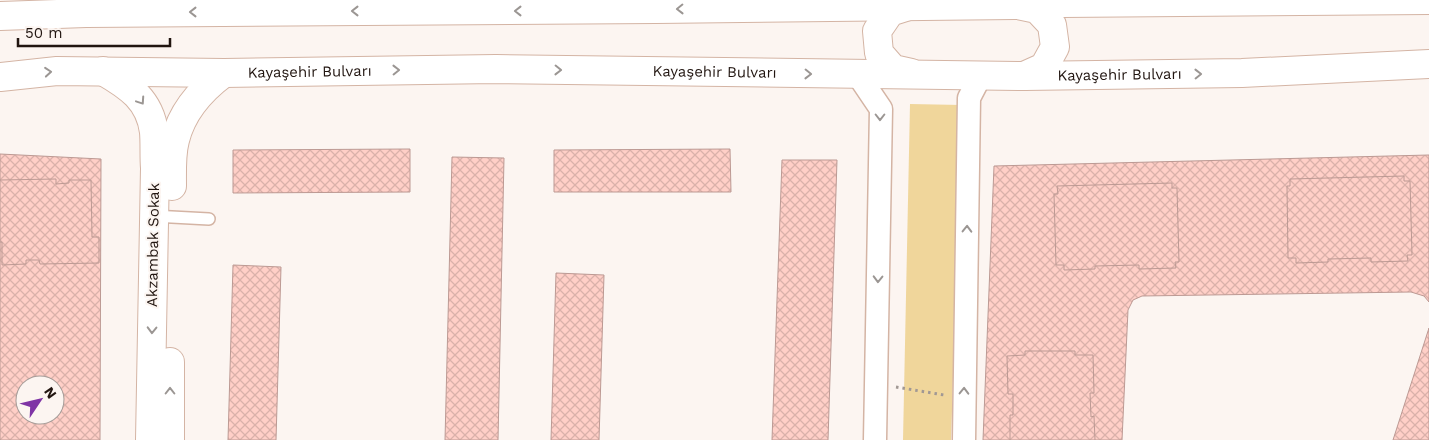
<svg xmlns="http://www.w3.org/2000/svg" width="1429" height="440" font-family="'Work Sans',sans-serif">
<defs>
<pattern id="building-cross-hatch" width="8" height="8" patternUnits="userSpaceOnUse" patternTransform="scale(1.25)"><rect width="8" height="8" fill="#ffcfc7"/><path d="M0 0l8 8M0 8l8-8" fill="none" stroke="#dab1aa"/></pattern>
</defs>
<rect width="100%" height="100%" fill="#fcf5f1"/>
<polygon fill="#f0d69b" points="910,104 962,105 951,440 903,440"/>
<g fill="url(#building-cross-hatch)" stroke="#bc9993" fill-rule="evenodd">
<polygon points="410,149 410,192 233,193 233,150"/>
<polygon points="730,149 731,192 554,192 554,150"/>
<path d="M0 154 101 159 100 440H0ZM25 385H55V415H25Z"/>
<polygon points="1429,155 1429,302 1424,296 1411,292 1142,296 1133,300 1128,310 1122,440 983,440 994,166"/>
<polygon points="452,157 504,158 498,440 445,440"/>
<polygon points="782,160 837,160 828,440 772,440"/>
<polygon points="1404,176 1404,181 1410,181 1412,255 1407,255 1408,261 1371,262 1371,258 1328,259 1328,262 1296,263 1296,258 1288,258 1287,186 1290,186 1290,179"/>
<polygon points="56,179 56,184 69,183 69,180 91,180 92,237 99,237 99,263 40,264 39,260 26,260 26,264 2,265 2,242 0,242 0,180"/>
<polygon points="1172,183 1172,188 1177,188 1179,262 1175,262 1176,268 1139,269 1139,265 1095,266 1095,269 1064,270 1064,265 1056,265 1054,194 1058,194 1057,186"/>
<polygon points="233,265 281,267 276,440 228,440"/>
<polygon points="556,273 604,275 599,440 551,440"/>
<polygon points="1429,328 1429,440 1393,440"/>
<polygon points="1025,351 1075,351 1075,355 1093,355 1094,393 1090,393 1091,417 1094,416 1095,440 1010,440 1010,415 1013,415 1013,394 1008,394 1007,356 1025,355"/>
</g>
<g fill="none" stroke-linecap="round" stroke-linejoin="round">
<defs>
<polyline id="service" points="153,216 209,219"/>
<g id="minor">
<polyline points="858,75 881,109 875,440"/>
<polyline points="964,440 969,98 981,75"/>
</g>
<g id="tertiary">
<path d="M103 71C129 86 150 100 154 132 155 144 154 156 155 168L150 440"/>
<path d="M172 186C172 171 171 155 175 140 182 111 201 90 224 73"/>
<polyline points="170,440 170,362"/>
</g>
<g id="primary">
<polyline points="1018,5 1037,9 1052,25 1055,47 1044,67 1024,76"/>
<polyline points="909,6 890,12 877,31 879,53 893,69 911,73"/>
<polyline points="0,16 86,13 656,9 1015,5 1062,3 1429,0"/>
<path id="s1" d="M0 77 57 71 224 73 496 69 1024 76 1242 73 1429 64"/>
</g>
</defs>
<use href="#service" stroke="#d4b4a4" stroke-width="14"/>
<use href="#minor" stroke="#d4b4a4" stroke-width="25"/>
<use href="#tertiary" stroke="#d4b4a4" stroke-width="30"/>
<use href="#primary" stroke="#d4b4a4" stroke-width="30"/>
<polyline stroke="#a19894" stroke-width="3" stroke-dasharray="2.5 4" stroke-linecap="butt" points="896,387 944,395"/>
<use href="#service" stroke="#fff" stroke-width="11"/>
<use href="#minor" stroke="#fff" stroke-width="22"/>
<use href="#tertiary" stroke="#fff" stroke-width="28"/>
<use href="#primary" stroke="#fff" stroke-width="28"/>
</g>
<defs><path id="oneway-chevron" d="M-2-3.5L2.5 0L-2 3.5" fill="none" stroke-width="1.6" stroke-linecap="round" stroke-linejoin="round" transform="scale(1.25)"/></defs>
<g stroke="#9b9693">
<use href="#oneway-chevron" transform="translate(680 9) rotate(179)"/>
<use href="#oneway-chevron" transform="translate(355 11) rotate(180)"/>
<use href="#oneway-chevron" transform="translate(518 11) rotate(180)"/>
<use href="#oneway-chevron" transform="translate(193 12) rotate(180)"/>
<use href="#oneway-chevron" transform="translate(396 70) rotate(-1)"/>
<use href="#oneway-chevron" transform="translate(558 70) rotate(1)"/>
<use href="#oneway-chevron" transform="translate(48 72) rotate(-5)"/>
<use href="#oneway-chevron" transform="translate(808 74) rotate(1)"/>
<use href="#oneway-chevron" transform="translate(1198 74) rotate(-1)"/>
<use href="#oneway-chevron" transform="translate(141 101) rotate(56)"/>
<use href="#oneway-chevron" transform="translate(880 117) rotate(90)"/>
<use href="#oneway-chevron" transform="translate(967 229) rotate(-89)"/>
<use href="#oneway-chevron" transform="translate(878 279) rotate(91)"/>
<use href="#oneway-chevron" transform="translate(152 330) rotate(91)"/>
<use href="#oneway-chevron" transform="translate(170 391) rotate(-90)"/>
<use href="#oneway-chevron" transform="translate(964 391) rotate(-89)"/>
</g>
<g text-anchor="middle" stroke-width="4" stroke-linejoin="round" paint-order="stroke">
<g font-size="15" fill="#211510" stroke="#fcf5f1">
<text dy="5" stroke="none"><textPath href="#s1" startOffset="310">Kayaşehir Bulvarı</textPath></text>
<text dy="5" stroke="none"><textPath href="#s1" startOffset="715">Kayaşehir Bulvarı</textPath></text>
<text dy="5" stroke="none"><textPath href="#s1" startOffset="1120">Kayaşehir Bulvarı</textPath></text>
<text transform="translate(153 245) rotate(-89)" y="5">Akzambak Sokak</text>
</g>
</g>
<g transform="translate(40 400) rotate(55)"><circle r="24" fill="#fcf5f1" stroke="#a49b97"/>
<path d="M0-4L9 19L0 12L-9 19Z" fill="#7f34a5"/>
<text y="-8" font-size="14" font-weight="bold" text-anchor="middle" fill="#211510">N</text>
</g>
<path d="M18 38v8h152v-8" fill="none" stroke="#211510" stroke-width="2.5"/>
<text x="25" y="38" font-size="15" fill="#211510" stroke="#fcf5f1" stroke-width="4" paint-order="stroke">50 m</text>
</svg>
